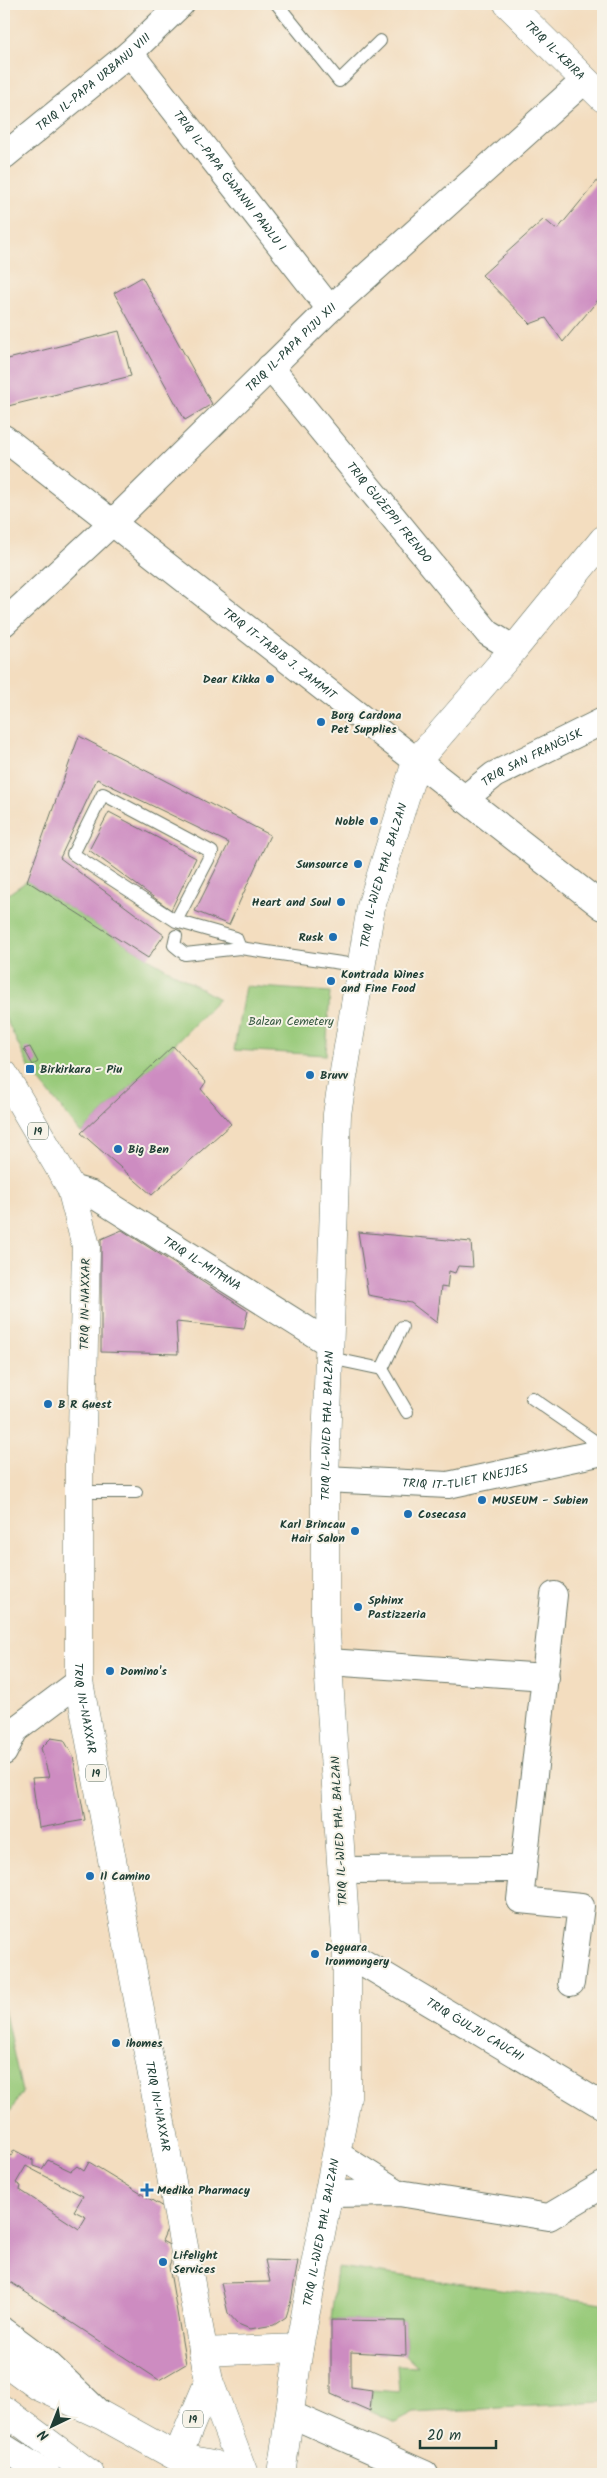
<svg xmlns="http://www.w3.org/2000/svg" width="607" height="2478" font-family="Kalam,sans-serif">
<rect width="100%" height="100%" fill="#f7f3e8"/>
<filter id="ink" filterUnits="userSpaceOnUse"><feTurbulence type="fractalNoise" baseFrequency=".02" numOctaves="2"/><feDisplacementMap in="SourceGraphic" scale="10" xChannelSelector="R" yChannelSelector="G"/><feConvolveMatrix kernelMatrix="1 2 1 2 8 2 1 2 1" color-interpolation-filters="sRGB"/></filter>
<filter id="wash" filterUnits="userSpaceOnUse"><feTurbulence type="fractalNoise" baseFrequency=".0096" numOctaves="4" result="noise"/><feDisplacementMap in="SourceGraphic" scale="20" xChannelSelector="R" yChannelSelector="G"/><feGaussianBlur stdDeviation="1.12" result="paint"/><feColorMatrix in="noise" values="0 0 0 0 0 0 0 0 0 0 0 0 0 0 0 0 0 1.4 0 .05"/><feComposite in="paint" operator="in"/></filter>
<g filter="url(#wash)">
<rect width="100%" height="100%" fill="#f3ddbf"/>
<g fill="#99ca7a" stroke="#5c8457">
<polygon points="27,881 148,958 219,999 173,1046 81,1133 30,1069 4,1015 4,897"/>
<polygon points="245,986 330,992 326,1055 234,1050"/>
<polygon points="4,2009 22,2092 4,2122"/>
<polygon points="337,2267 603,2303 603,2402 414,2413 395,2423 370,2411 372,2390 399,2392 397,2365 418,2366 406,2355 405,2321 331,2320"/>
</g>
<g id="blocks">
<g fill="#cd8cc1" fill-rule="evenodd">
<polygon points="603,174 603,294 563,342 546,318 530,324 482,275 544,219 557,230"/>
<polygon points="142,277 212,404 185,420 114,293"/>
<polygon points="119,331 131,376 4,407 4,360"/>
<polygon points="79,736 270,835 229,925 195,911 229,843 97,779 60,858 164,935 148,958 27,881"/>
<polygon points="109,812 196,858 171,910 89,850"/>
<polygon points="173,1046 206,1082 201,1089 231,1124 152,1195 81,1133"/>
<polygon points="30,1047 38,1062 33,1065 24,1049"/>
<polygon points="122,1230 248,1311 244,1329 176,1322 178,1354 101,1352 101,1239"/>
<polygon points="358,1232 471,1242 473,1267 458,1266 455,1273 449,1271 447,1288 441,1287 437,1323 411,1303 368,1295"/>
<polygon points="51,1738 64,1740 73,1756 85,1820 39,1828 32,1778 49,1777 41,1748"/>
<path d="M14 2150 33 2160V2166L42 2169 48 2160 71 2171 77 2166 84 2171 89 2162 163 2207 167 2229 162 2241 171 2246 174 2253 169 2266 186 2364 159 2380 4 2278V2152L11 2156ZM26 2166 83 2196 74 2211 86 2217 79 2229 20 2190 21 2186 16 2183Z"/>
<polygon points="265,2260 298,2261 291,2301 286,2317 274,2325 250,2329 238,2324 228,2313 221,2283 270,2282"/>
<polygon points="331,2320 405,2321 406,2355 351,2352 351,2387 372,2390 370,2411 331,2394"/>
</g>
</g>
</g>
<g filter="url(#ink)">
<use href="#blocks" fill-opacity="0" stroke="#697565" stroke-width="1"/>
<g fill="none" stroke-linecap="round" stroke-linejoin="round">
<defs>
<g id="service">
<polyline points="277,4 339,81 380,41"/>
<polyline points="176,936 174,945 185,954 240,948 236,938 176,921 73,854 103,794 212,852 176,921"/>
<polyline points="240,948 361,966"/>
<polyline points="402,1327 382,1369 407,1412"/>
<polyline points="330,1358 382,1369"/>
<polyline points="532,1398 603,1447"/>
<polyline points="81,1492 136,1492"/>
</g>
<g id="minor">
<path id="s1" d="M130 53 330 309"/>
<path id="s2" d="M4 156 130 53 181 4"/>
<path id="s3" d="M270 367 488 633 514 649"/>
<path id="s4" d="M4 438 603 907"/>
<path id="s5" d="M4 623 113 522 330 309 585 80"/>
<path id="s6" d="M464 799 494 775 603 721"/>
<path id="s7" d="M71 1188 92 1194 330 1344"/>
<path id="s8" d="M325 1479 448 1485 603 1452"/>
<polyline points="554,1595 520,1900 581,1906 571,1983"/>
<polyline points="329,1662 546,1677"/>
<polyline points="4,1752 15,1730 79,1682"/>
<polyline points="341,1870 522,1869"/>
<path id="s9" d="M347 1953 603 2106"/>
<polyline points="337,2154 399,2193"/>
<polyline points="329,2194 399,2193 549,2217 603,2185"/>
<polyline points="4,2331 47,2363 98,2412"/>
<polyline points="290,2414 425,2474"/>
<polyline points="4,2447 47,2474"/>
</g>
<g id="secondary">
<path id="s10" d="M508 4 603 98"/>
<polyline points="203,2352 299,2348"/>
<path id="s11" d="M281 2474 299 2348 347 2097V1953L325 1618V1479L337 1114 371 907 416 762 514 649 603 540"/>
</g>
<g id="primary">
<path id="s12" d="M4 1074 71 1188 86 1246 82 1433 79 1457V1682L209 2381 244 2474"/>
<polyline points="177,2457 209,2381"/>
</g>
<g id="trunk">
<polyline points="4,2361 38,2386 103,2416 177,2457 212,2464 233,2474"/>
<polyline points="4,2410 90,2474"/>
</g>
</defs>
<use href="#service" stroke="#697565" stroke-width="14"/>
<use href="#minor" stroke="#697565" stroke-width="28"/>
<use href="#secondary" stroke="#697565" stroke-width="29"/>
<use href="#primary" stroke="#697565" stroke-width="29"/>
<use href="#trunk" stroke="#697565" stroke-width="29"/>
<use href="#service" stroke="#fff" stroke-width="12"/>
<use href="#minor" stroke="#fff" stroke-width="26"/>
<use href="#secondary" stroke="#fff" stroke-width="28"/>
<use href="#primary" stroke="#fff" stroke-width="28"/>
<use href="#trunk" stroke="#fff" stroke-width="28"/>
</g>
</g>
<g fill="#1f6fb2" stroke="#f7f3e8" stroke-width="2">
<circle cx="270" cy="679" r="5"/>
<circle cx="321" cy="722" r="5"/>
<circle cx="374" cy="821" r="5"/>
<circle cx="358" cy="864" r="5"/>
<circle cx="341" cy="902" r="5"/>
<circle cx="333" cy="937" r="5"/>
<circle cx="331" cy="981" r="5"/>
<rect x="25" y="1064" width="10" height="10" rx="2.5"/>
<circle cx="310" cy="1075" r="5"/>
<circle cx="118" cy="1149" r="5"/>
<circle cx="48" cy="1404" r="5"/>
<circle cx="482" cy="1500" r="5"/>
<circle cx="408" cy="1514" r="5"/>
<circle cx="355" cy="1531" r="5"/>
<circle cx="358" cy="1607" r="5"/>
<circle cx="110" cy="1671" r="5"/>
<circle cx="90" cy="1876" r="5"/>
<circle cx="315" cy="1954" r="5"/>
<circle cx="116" cy="2043" r="5"/>
<path d="M144.5 2182.5h5v5h5v5h-5v5h-5v-5h-5v-5h5z"/>
<circle cx="163" cy="2262" r="5"/>
</g>
<g text-anchor="middle" stroke-width="4" stroke-linejoin="round" paint-order="stroke">
<g fill="#f7f3e8" stroke="#60746a" stroke-width="1">
<rect x="28" y="1122.5" width="20" height="17" rx="4"/>
<rect x="86" y="1764.5" width="20" height="17" rx="4"/>
<rect x="183" y="2410.5" width="20" height="17" rx="4"/>
</g>
<g font-size="11" font-weight="bold" fill="#1f3d34">
<text x="38" y="1135">19</text>
<text x="96" y="1777">19</text>
<text x="193" y="2423">19</text>
</g>
<g font-size="12" fill="#1f3d34" stroke="#f7f3e8">
<text dy="4" stroke="none"><textPath href="#s10" startOffset="66">TRIQ IL-KBIRA</textPath></text>
<text dy="4" stroke="none"><textPath href="#s2" startOffset="116">TRIQ IL-PAPA URBANU VIII</textPath></text>
<text dy="4" stroke="none"><textPath href="#s1" startOffset="162">TRIQ IL-PAPA ĠWANNI PAWLU I</textPath></text>
<text dy="4" stroke="none"><textPath href="#s5" startOffset="398">TRIQ IL-PAPA PIJU XII</textPath></text>
<text dy="4" stroke="none"><textPath href="#s3" startOffset="188">TRIQ ĠUŻEPPI FRENDO</textPath></text>
<text dy="4" stroke="none"><textPath href="#s4" startOffset="350">TRIQ IT-TABIB J. ZAMMIT</textPath></text>
<text dy="4" stroke="none"><textPath href="#s6" startOffset="80">TRIQ SAN FRANĠISK</textPath></text>
<text dy="4" stroke="none"><textPath href="#s11" startOffset="1610">TRIQ IL-WIED ĦAL BALZAN</textPath></text>
<text dy="4" stroke="none"><textPath href="#s7" startOffset="152">TRIQ IL-MITĦNA</textPath></text>
<text transform="translate(85 1304) rotate(-89)" y="4">TRIQ IN-NAXXAR</text>
<text dy="4" stroke="none"><textPath href="#s11" startOffset="1055">TRIQ IL-WIED ĦAL BALZAN</textPath></text>
<text dy="4" stroke="none"><textPath href="#s8" startOffset="141">TRIQ IT-TLIET KNEJJES</textPath></text>
<text dy="4" stroke="none"><textPath href="#s12" startOffset="655">TRIQ IN-NAXXAR</textPath></text>
<text transform="translate(339 1831) rotate(-93)" y="4">TRIQ IL-WIED ĦAL BALZAN</text>
<text dy="4" stroke="none"><textPath href="#s9" startOffset="149">TRIQ ĠULJU CAUCHI</textPath></text>
<text dy="4" stroke="none"><textPath href="#s12" startOffset="1060">TRIQ IN-NAXXAR</textPath></text>
<text dy="4" stroke="none"><textPath href="#s11" startOffset="245">TRIQ IL-WIED ĦAL BALZAN</textPath></text>
</g>
<g font-size="12" font-weight="bold" fill="#1f3d34" stroke="#f7f3e8" text-anchor="start">
<text x="260" y="683" text-anchor="end">Dear Kikka</text>
<text x="331" y="719">Borg Cardona<tspan x="331" dy="14">Pet Supplies</tspan></text>
<text x="364" y="825" text-anchor="end">Noble</text>
<text x="348" y="868" text-anchor="end">Sunsource</text>
<text x="331" y="906" text-anchor="end">Heart and Soul</text>
<text x="323" y="941" text-anchor="end">Rusk</text>
<text x="341" y="978">Kontrada Wines<tspan x="341" dy="14">and Fine Food</tspan></text>
<text x="40" y="1073">Birkirkara - Piu</text>
<text x="320" y="1079">Bruvv</text>
<text x="128" y="1153">Big Ben</text>
<text x="58" y="1408">B R Guest</text>
<text x="492" y="1504">MUSEUM - Subien</text>
<text x="418" y="1518">Cosecasa</text>
<text x="345" y="1528" text-anchor="end">Karl Brincau<tspan x="345" dy="14">Hair Salon</tspan></text>
<text x="368" y="1604">Sphinx<tspan x="368" dy="14">Pastizzeria</tspan></text>
<text x="120" y="1675">Domino's</text>
<text x="100" y="1880">Il Camino</text>
<text x="325" y="1951">Deguara<tspan x="325" dy="14">Ironmongery</tspan></text>
<text x="126" y="2047">ihomes</text>
<text x="157" y="2194">Medika Pharmacy</text>
<text x="173" y="2259">Lifelight<tspan x="173" dy="14">Services</tspan></text>
</g>
<g font-size="12" fill="#375942" stroke="#f7f3e8">
<text x="291" y="1025">Balzan Cemetery</text>
</g>
</g>
<rect width="607" height="2478" fill="none" stroke="#f7f3e8" stroke-width="20"/>
<g transform="translate(52 2426) rotate(223)" stroke="#f7f3e8" stroke-width="4" paint-order="stroke">
<path d="M0-4L9 19L0 12L-9 19Z" fill="#1f3d34"/>
<text y="-8" font-size="14" font-weight="bold" text-anchor="middle" fill="#1f3d34">N</text>
</g>
<path d="M420 2440v8h76v-8" fill="none" stroke="#1f3d34" stroke-width="2.5"/>
<text x="427" y="2440" font-size="15" fill="#1f3d34" stroke="#f7f3e8" stroke-width="4" paint-order="stroke">20 m</text>
</svg>
